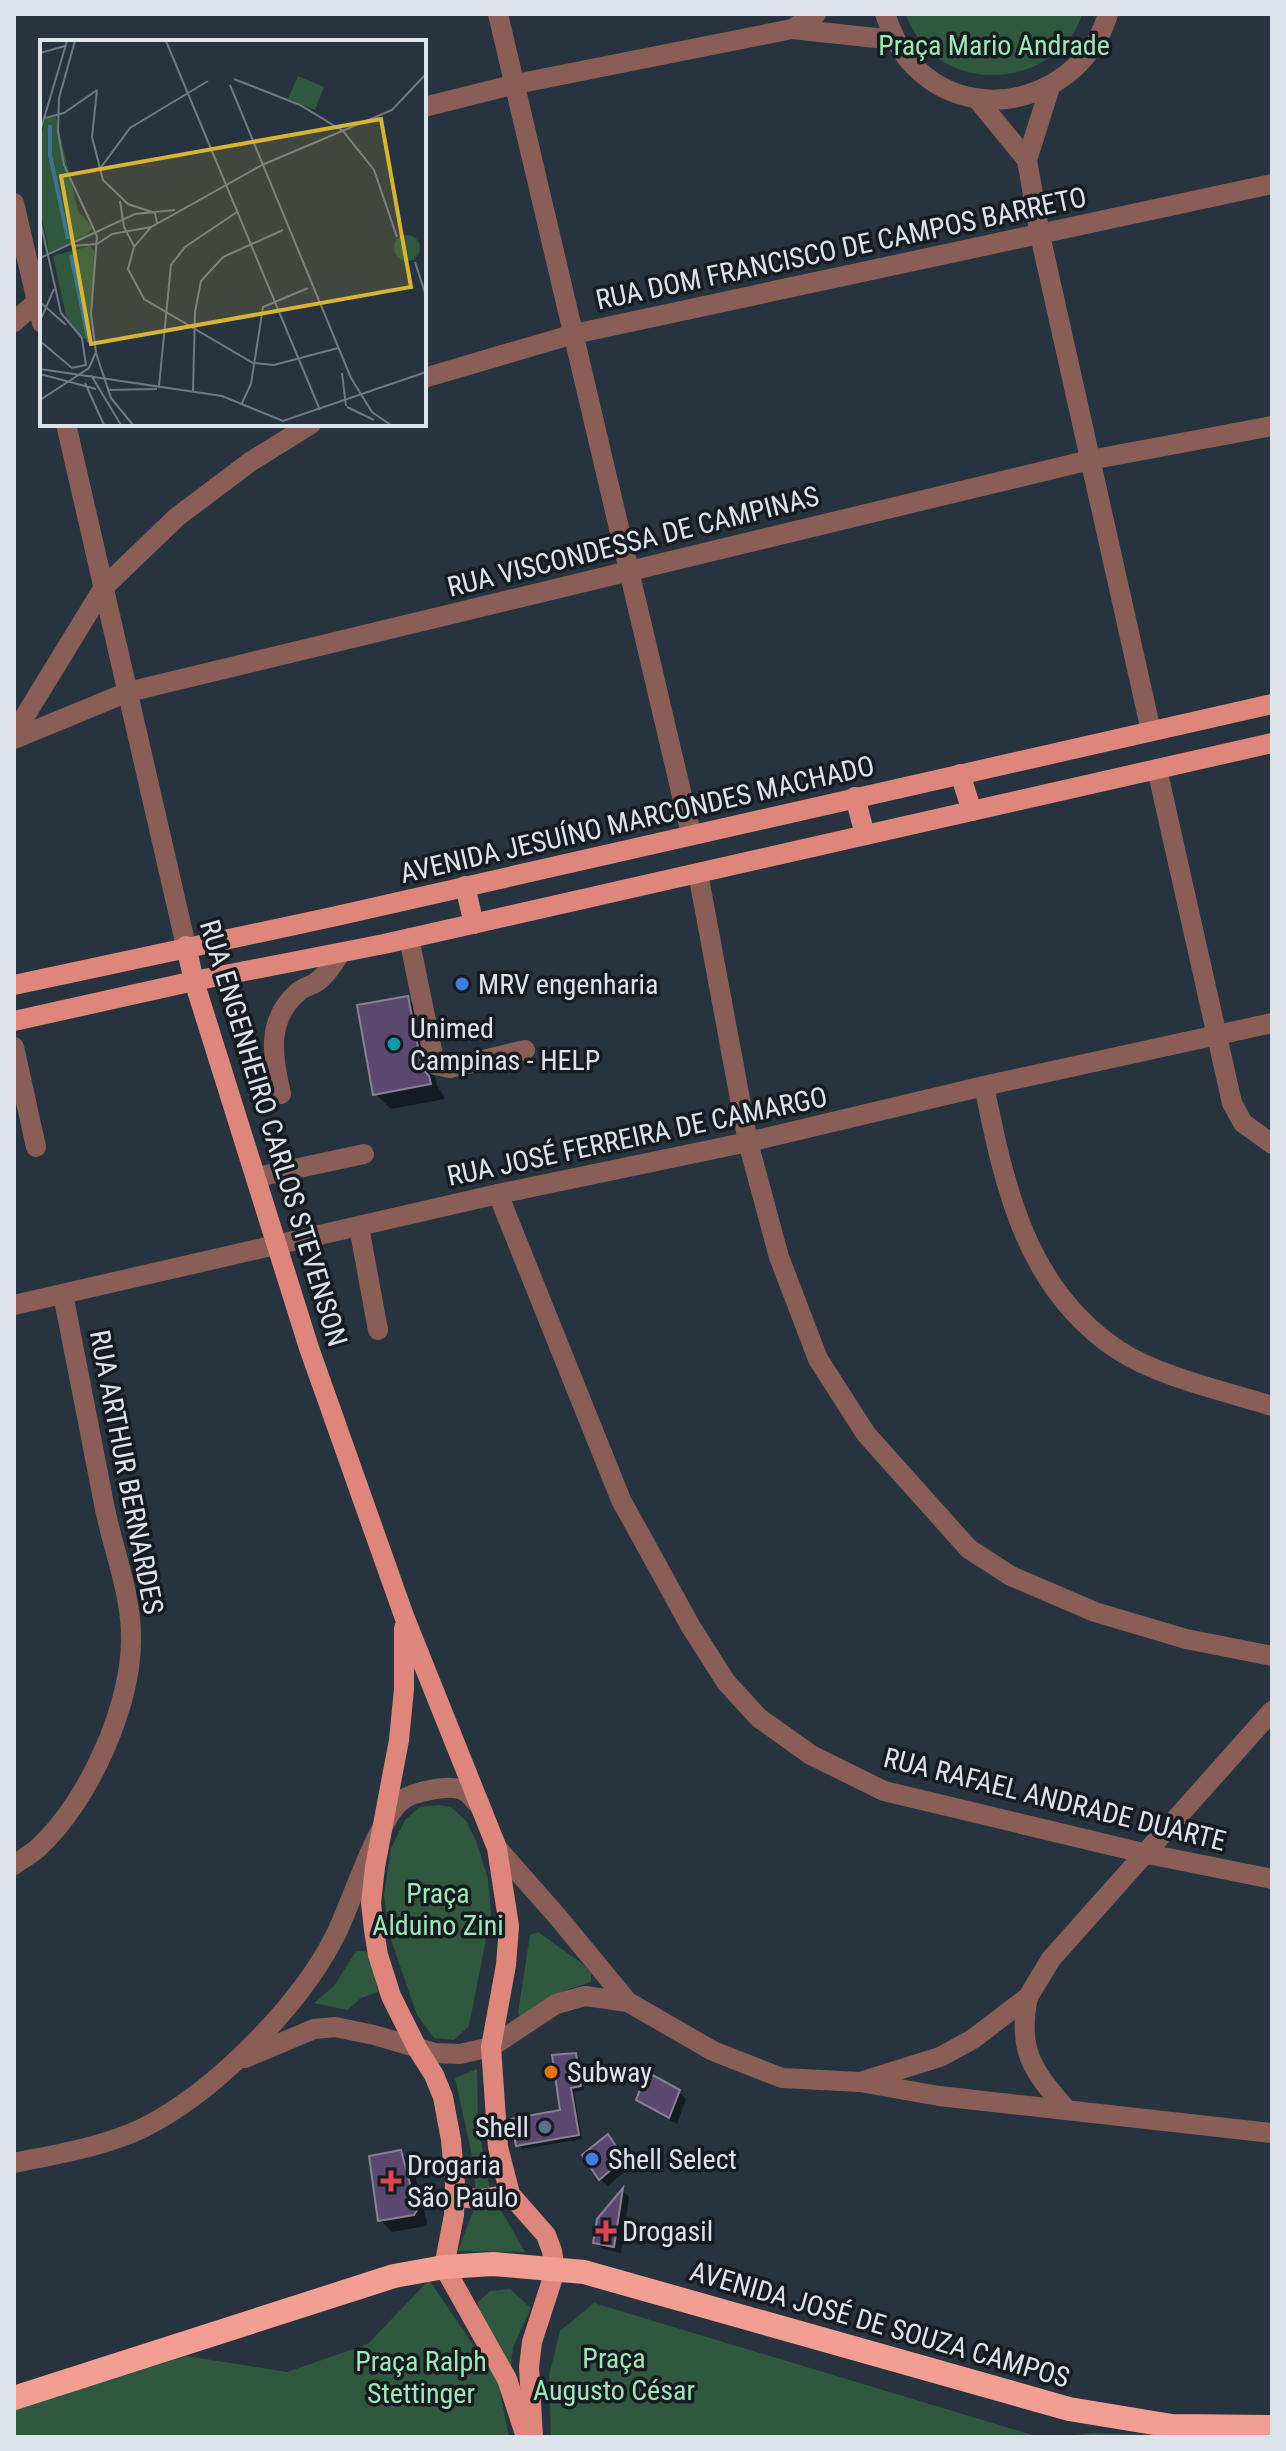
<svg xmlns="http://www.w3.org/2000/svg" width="1286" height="2451" font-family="'Roboto Condensed',sans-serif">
<rect width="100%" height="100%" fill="#27343f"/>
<g fill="#30583e">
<path d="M905 14H1082C1065 72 985 93 938 58 922 47 913 31 905 14Z"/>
<polygon points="439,1805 451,1807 466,1821 476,1841 488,1879 491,1913 469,2026 454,2040 434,2038 417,2015 389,1934 384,1895 391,1848 405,1820 420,1807"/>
<polygon points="538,1932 584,1965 591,1973 591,1982 561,1992 522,2021 518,2013 530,1935"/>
<polygon points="356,1951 365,1951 371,1958 378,1992 361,1998 347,2010 314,2003 334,1986"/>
<polygon points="477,2069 478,2124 490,2191 525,2252 458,2251 476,2203 474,2165 455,2078"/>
<polygon points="429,2280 498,2381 509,2437 14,2437 14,2410 186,2356 287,2372 368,2344"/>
<polygon points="510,2289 531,2308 513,2347 511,2366 477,2311 478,2302 490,2291"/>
<polygon points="594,2303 1039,2437 551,2437 549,2375 560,2331"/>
<polygon points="1095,2433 1235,2437 1054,2437"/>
</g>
<g fill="#0007">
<polygon points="407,998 422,1013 437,1085 445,1099 391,1109 375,1094"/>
<polygon points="575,2055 579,2059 584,2090 574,2092 582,2139 522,2149 518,2145 562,2112"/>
<polygon points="679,2092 686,2099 677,2124 645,2107 638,2100"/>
<polygon points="608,2137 630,2167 608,2186 600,2179"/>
<polygon points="400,2152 412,2164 427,2222 426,2226 392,2232 380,2220"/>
<polygon points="623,2191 629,2197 621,2253 603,2249 595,2242 599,2220"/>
</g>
<g fill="#5a4871" stroke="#878091" stroke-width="2">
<polygon points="408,996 422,1068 429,1076 431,1084 373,1095 357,1005"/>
<polygon points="576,2053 581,2086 571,2088 579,2135 516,2146 511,2119 560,2110 552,2055"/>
<polygon points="647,2072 680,2090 669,2118 636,2100"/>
<polygon points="608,2134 624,2159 599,2180 582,2155"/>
<polygon points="401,2150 417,2210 414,2215 378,2221 369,2156"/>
<polygon points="623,2188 614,2247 593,2243 597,2219"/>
</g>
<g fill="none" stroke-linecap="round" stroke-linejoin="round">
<g stroke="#895e57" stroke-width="20">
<polyline points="498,14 691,834"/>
<path d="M885 14C892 33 900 52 915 67 978 130 1084 96 1108 14"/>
<polyline points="792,29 816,14"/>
<polyline points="1050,87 1027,160 1040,235 1151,731"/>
<polyline points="977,99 1027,160"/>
<polyline points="424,107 516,84 792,29 895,40"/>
<polyline points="14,203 42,323"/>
<polyline points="14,322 42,297"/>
<polyline points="424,378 574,334 1272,184"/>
<polyline points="66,424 186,946"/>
<polyline points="14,734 104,587 177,517 250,462 311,424"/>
<polyline points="14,739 128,692 1090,460 1272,426"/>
<polyline points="1157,769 1232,1103 1243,1123 1272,1144"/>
<polyline points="698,873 748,1142 779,1257 818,1359 866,1434 969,1549 1011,1576 1095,1612 1186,1639 1272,1656"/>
<polyline points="409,938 435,1065 450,1068 525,1050"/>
<polyline points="14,1047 36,1147"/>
<path d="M984 1086C1005 1188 1026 1289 1118 1350 1159 1377 1225 1391 1272 1406"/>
<path d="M281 1094C273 1057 265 1021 298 992 302 988 310 986 315 983 326 976 333 964 340 954"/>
<polyline points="257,1177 364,1154"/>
<polyline points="498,1194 621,1500 691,1627 726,1682 759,1718 811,1755 884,1791 1143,1853 1272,1879"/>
<polyline points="359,1227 378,1330"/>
<polyline points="14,1305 498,1194 748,1142 984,1086 1272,1023"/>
<polyline points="497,1848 557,1916 628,2002 713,2051 782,2078 860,2082 939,2096 1272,2133"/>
<path d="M14 1865C22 1859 32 1854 39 1847 89 1801 133 1703 131 1634 130 1589 112 1547 104 1504 90 1434 76 1364 63 1294"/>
<path d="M1028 1997C1017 2050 1032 2070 1066 2109"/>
<polyline points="245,2058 314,2029 335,2027 374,2035 435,2053 460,2054 491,2047 556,2004 585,1996 628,2002"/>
<polyline points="863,2081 940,2057 973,2039 1028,1997 1051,1959 1272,1711"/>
<path d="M14 2163C57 2154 103 2147 143 2128 215 2092 302 2004 337 1932 352 1901 377 1822 401 1801 412 1792 451 1783 464 1791 469 1793 474 1800 477 1803"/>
</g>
<g stroke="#de867b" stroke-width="20">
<polyline points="960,774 972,811"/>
<polyline points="855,797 865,835"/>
<polyline points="465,886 474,924"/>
<polyline points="186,946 194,981 309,1348 404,1616 497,1848 509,1926 506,1965 491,2047 498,2147 510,2194 546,2235 552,2251 555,2271 532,2342 529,2367 533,2437"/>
<polyline points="14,985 332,917 1272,704"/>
<polyline points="14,1021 194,981 384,944 1272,743"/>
<polyline points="404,1628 404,1689 399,1740 375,1867 371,1903 374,1930 378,1955 391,1996 417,2048 434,2075 443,2097 451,2140 455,2184 454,2215 444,2267 507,2379 526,2437"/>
<polyline points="455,2197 481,2199 510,2194"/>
</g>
<polyline stroke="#f39e92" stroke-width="24" points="14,2398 394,2276 444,2267 493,2264 584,2272 1069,2409 1172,2426 1272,2427"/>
</g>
<g fill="#3f7fe0" stroke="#151b20" stroke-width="3">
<circle cx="462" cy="984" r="8"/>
<circle cx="592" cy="2159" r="8"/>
</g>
<circle fill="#0f9aa8" stroke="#151b20" stroke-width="3" cx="394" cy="1044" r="8"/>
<circle fill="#e8710a" stroke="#151b20" stroke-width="3" cx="551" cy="2072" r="8"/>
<circle fill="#5c6f8a" stroke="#151b20" stroke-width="3" cx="545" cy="2127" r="8"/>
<g fill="#e0444e" stroke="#151b20" stroke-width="3">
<path d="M387 2169h8v8h8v8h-8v8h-8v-8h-8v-8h8z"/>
<path d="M602 2219h8v8h8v8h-8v8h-8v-8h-8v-8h8z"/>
</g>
<g text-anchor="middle" stroke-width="7" stroke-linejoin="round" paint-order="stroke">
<g font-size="28" fill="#9ee7b6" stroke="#151b20">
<text x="994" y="55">Praça Mario Andrade</text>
<text x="438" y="1903">Praça<tspan x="438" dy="32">Alduino Zini</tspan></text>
<text x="614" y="2368">Praça<tspan x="614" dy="32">Augusto César</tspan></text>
<text x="421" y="2371">Praça Ralph<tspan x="421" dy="32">Stettinger</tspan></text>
</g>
<g font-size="28" fill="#dce4eb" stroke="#151b20">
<text transform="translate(841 248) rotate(-12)" y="10">RUA DOM FRANCISCO DE CAMPOS BARRETO</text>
<text transform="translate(633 541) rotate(-14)" y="10">RUA VISCONDESSA DE CAMPINAS</text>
<text transform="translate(637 819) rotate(-13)" y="10">AVENIDA JESUÍNO MARCONDES MACHADO</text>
<text transform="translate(274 1133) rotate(73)" y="10">RUA ENGENHEIRO CARLOS STEVENSON</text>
<text transform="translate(637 1136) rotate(-12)" y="10">RUA JOSÉ FERREIRA DE CAMARGO</text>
<text transform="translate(127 1472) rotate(79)" y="10">RUA ARTHUR BERNARDES</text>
<text transform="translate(1055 1799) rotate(14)" y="10">RUA RAFAEL ANDRADE DUARTE</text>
<text transform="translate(880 2324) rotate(16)" y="10">AVENIDA JOSÉ DE SOUZA CAMPOS</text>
</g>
<g font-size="28" fill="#dce4eb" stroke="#151b20" text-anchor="start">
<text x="478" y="994">MRV engenharia</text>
<text x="410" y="1038">Unimed<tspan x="410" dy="32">Campinas - HELP</tspan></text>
<text x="567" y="2082">Subway</text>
<text x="529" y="2137" text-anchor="end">Shell</text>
<text x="608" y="2169">Shell Select</text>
<text x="407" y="2175">Drogaria<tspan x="407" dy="32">São Paulo</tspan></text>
<text x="622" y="2241">Drogasil</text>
</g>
</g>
<g transform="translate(40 40)">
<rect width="386" height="386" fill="#27343f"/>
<path d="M258 36 284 47 275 70 248 59ZM16 77 38 171 53 188 42 199 9 212 0 170V102L5 79ZM354 208a13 13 0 1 1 26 0a13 13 0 1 1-26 0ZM50 206 54 210 51 297 44 299 27 280 13 216Z" fill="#30583e"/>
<path fill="none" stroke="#40748e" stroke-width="4" d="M10 85V115L28 199M31 215 49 302"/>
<path fill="none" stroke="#6f7a84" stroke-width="2" d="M126 1 280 370M0 13 25 6M194 39 260 65 303 91 334 130 357 197M190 45 311 338 332 372 351 385M57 50 52 97 63 140 88 164 115 173 117 183M5 78 24 73 57 50M0 92 27 1M222 125 352 70 386 34M59 130 90 88 168 41M80 161 84 187 94 206M0 180 21 273 42 298 46 325 32 328 0 301M111 187 94 207 88 229 104 259 213 323 234 325 298 308M32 206 57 204 72 194 111 187 222 125M0 218 95 174 135 170M375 222 386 256M0 262 26 285M0 281 14 249M56 313 71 358 93 385M0 329 182 356 243 381 386 332M302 333 306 366M0 334 56 349M51 335 81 385M45 343 64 385M119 346 131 225 145 207 197 172M67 350 117 349M153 351 155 272 161 241 183 217 243 190M0 360 49 328 56 312 51 274 57 196 24 125 18 92 19 58 35 1M202 363 211 344 223 267 268 248M307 367 334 380"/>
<path fill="#d8b434" fill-opacity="0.15" stroke="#d8b434" stroke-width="4" d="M341 79 371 247 51 304 21 136Z"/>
<rect width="386" height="386" fill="none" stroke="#dce4eb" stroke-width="4"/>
</g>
<rect width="1286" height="2451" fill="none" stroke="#dce4eb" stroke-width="32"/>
</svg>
